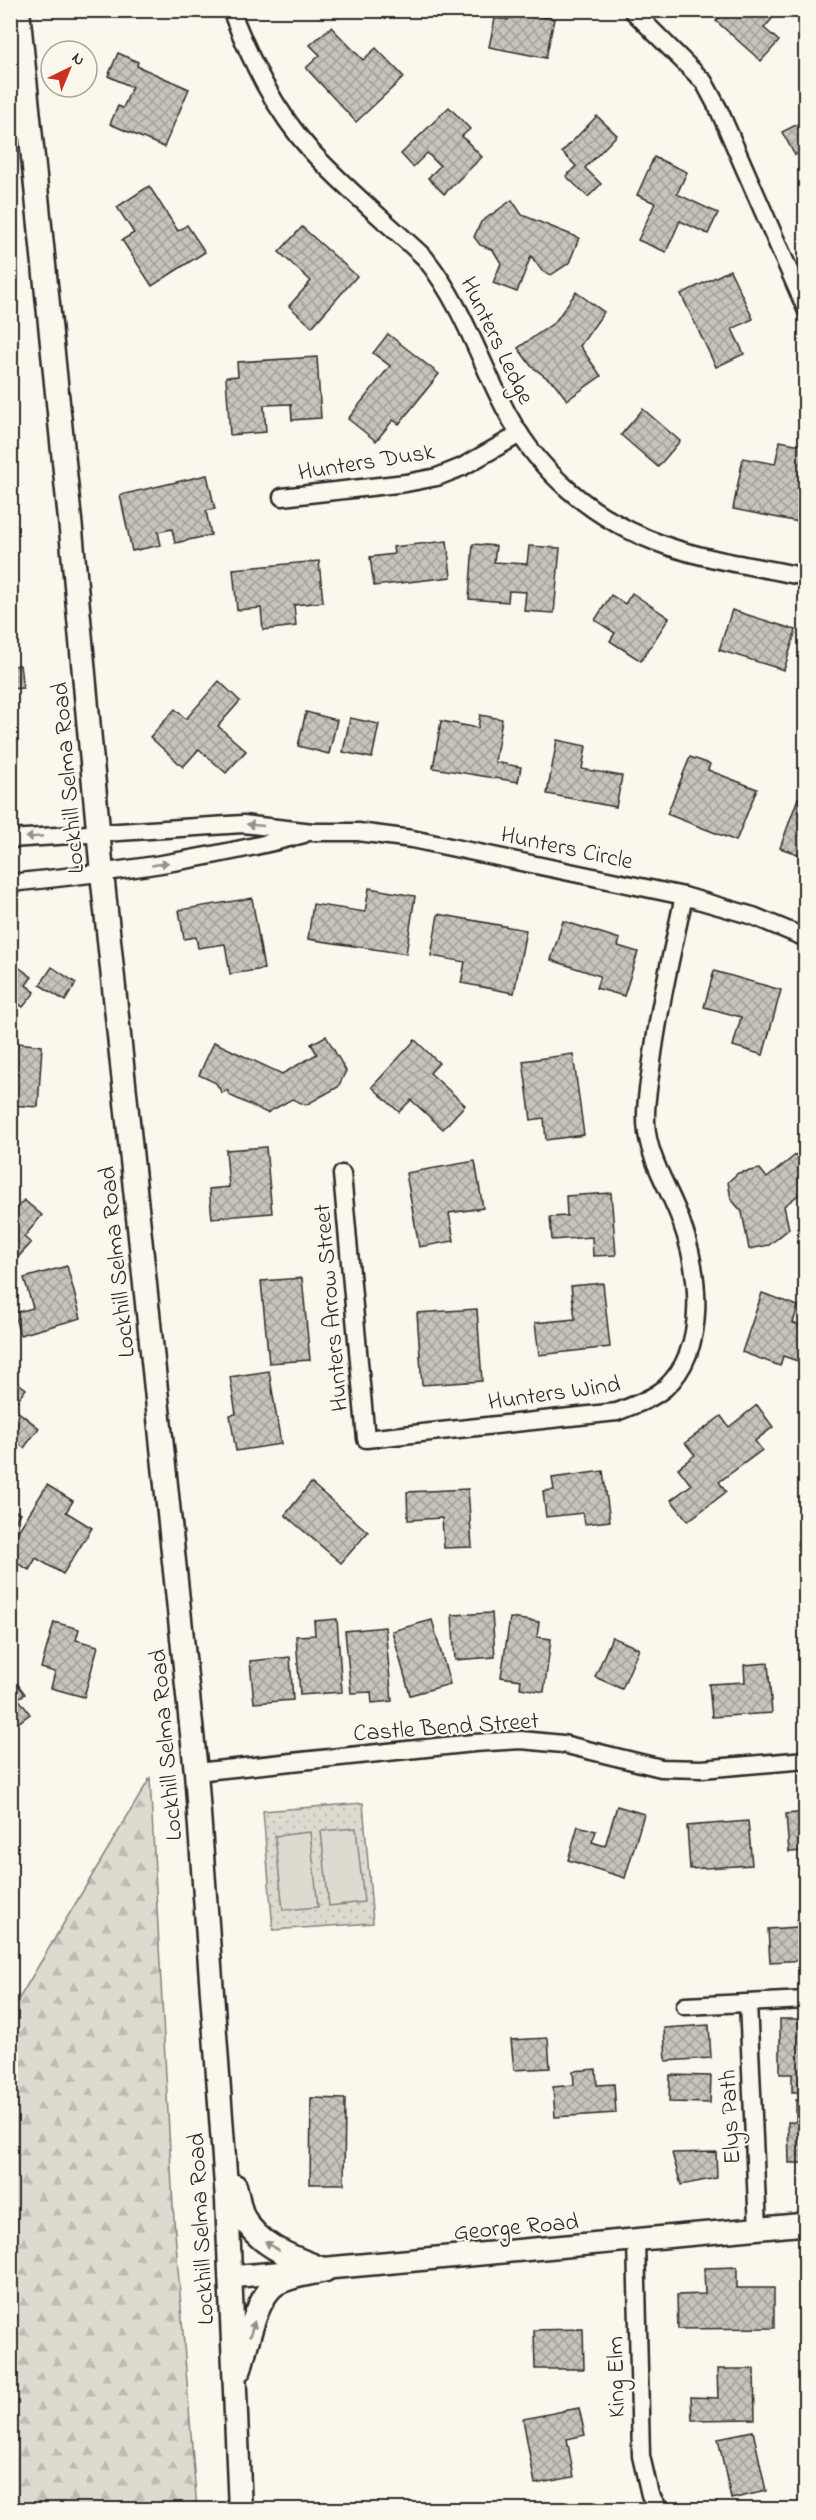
<svg xmlns="http://www.w3.org/2000/svg" width="816" height="2520" font-family="'Indie Flower',sans-serif">
<defs>
<pattern id="forest-firs" width="22" height="20" patternUnits="userSpaceOnUse" patternTransform="scale(1.5)"><rect width="22" height="20" fill="#dddad0"/><path d="M5 1l3.5 6h-7zM16 11l3.5 6h-7z" fill="#bebbb3"/></pattern>
<pattern id="park-dots" width="8" height="8" patternUnits="userSpaceOnUse" patternTransform="scale(1.5)"><rect width="8" height="8" fill="#dddad0"/><path d="M2 2h.1M6 6h.1" fill="none" stroke="#bebbb3" stroke-width="1.8" stroke-linecap="round"/></pattern>
<pattern id="building-cross-hatch" width="8" height="8" patternUnits="userSpaceOnUse" patternTransform="scale(1.5)"><rect width="8" height="8" fill="#c7c4bc"/><path d="M0 0l8 8M0 8l8-8" fill="none" stroke="#a29f99"/></pattern>
</defs>
<rect width="100%" height="100%" fill="#fbf7ec"/>
<filter id="ink" filterUnits="userSpaceOnUse"><feTurbulence type="fractalNoise" baseFrequency=".0167" numOctaves="2"/><feDisplacementMap in="SourceGraphic" scale="12" xChannelSelector="R" yChannelSelector="G"/><feConvolveMatrix kernelMatrix="1 2 1 2 8 2 1 2 1" color-interpolation-filters="sRGB"/></filter>
<g filter="url(#ink)">
<polygon fill="url(#forest-firs)" stroke="#84827e" stroke-width="1.5" points="150,1778 173,2206 197,2509 11,2509 11,2012"/>
<polygon fill="url(#park-dots)" stroke="#84827e" stroke-width="1.5" points="363,1803 373,1923 273,1930 263,1811"/>
<g fill="#dddad0" stroke="#84827e" stroke-width="1.5">
<polygon points="356,1828 364,1902 329,1906 321,1831"/>
<polygon points="310,1832 318,1907 283,1910 275,1836"/>
</g>
<g fill="url(#building-cross-hatch)" stroke="#2b2b2b" stroke-width="1.5">
<polygon points="510,10 554,19 546,58 489,47 495,18 508,20"/>
<polygon points="726,10 774,10 777,13 764,28 779,41 761,61 716,21"/>
<polygon points="331,27 363,60 376,48 404,77 356,122 306,68 320,55 310,45"/>
<polygon points="118,53 138,62 137,66 189,89 164,147 110,124 118,106 123,108 132,87 108,76"/>
<polygon points="449,107 470,129 462,136 482,157 444,194 428,178 440,166 427,153 413,167 401,154"/>
<polygon points="597,116 617,135 585,168 601,184 588,197 566,176 576,166 562,152"/>
<polygon points="806,120 806,150 795,155 782,132"/>
<polygon points="654,157 687,172 677,194 718,213 708,234 680,221 666,252 638,240 655,203 637,195"/>
<polygon points="149,186 178,231 187,225 205,252 152,286 122,240 134,233 117,207"/>
<polygon points="512,200 522,215 579,238 569,263 551,275 542,271 531,256 517,292 493,283 501,263 493,250 480,245 474,237 481,222"/>
<polygon points="302,227 357,276 312,327 289,306 311,281 279,252"/>
<polygon points="730,270 753,319 732,329 744,354 716,367 681,294"/>
<polygon points="576,292 604,312 580,346 601,376 567,400 555,384 531,366 518,348 555,322"/>
<polygon points="388,334 439,374 399,424 393,420 376,441 348,419 390,366 373,353"/>
<polygon points="317,357 321,418 292,420 291,404 264,405 266,432 230,435 226,377 238,376 237,362"/>
<polygon points="643,409 680,441 658,467 621,435"/>
<polygon points="780,441 806,446 804,523 733,509 743,458 775,464"/>
<polygon points="207,475 215,509 206,511 211,535 175,543 172,529 158,532 161,545 132,551 120,495"/>
<polygon points="447,541 451,577 374,586 370,557 394,554 393,547"/>
<polygon points="473,544 496,546 494,562 527,564 529,546 560,548 554,613 524,611 526,592 509,591 508,602 469,599"/>
<polygon points="319,561 323,602 294,605 296,626 263,630 261,608 237,610 233,569"/>
<polygon points="632,593 669,618 641,661 610,641 615,633 595,620 611,595 625,604"/>
<polygon points="732,610 796,630 784,670 719,650"/>
<polygon points="10,652 12,666 20,665 23,688 10,689"/>
<polygon points="219,681 240,701 218,726 246,751 226,773 199,749 183,767 150,737 175,709 186,719"/>
<polygon points="10,698 14,730 10,730"/>
<polygon points="306,712 337,720 329,754 298,746"/>
<polygon points="480,715 502,719 495,762 521,767 518,782 433,768 441,721 478,728"/>
<polygon points="350,718 379,724 372,758 343,752"/>
<polygon points="557,740 586,746 582,769 622,776 616,807 547,794"/>
<polygon points="690,757 710,764 708,770 757,789 736,841 667,814"/>
<polygon points="798,798 806,801 806,857 780,848"/>
<polygon points="369,888 415,896 406,954 308,939 313,904 365,912"/>
<polygon points="252,898 264,969 230,974 225,944 198,948 196,937 184,939 179,910"/>
<polygon points="438,914 526,930 514,993 461,983 465,962 431,956"/>
<polygon points="563,921 620,939 618,946 638,952 624,996 596,988 600,976 551,960"/>
<polygon points="14,964 32,977 26,985 35,992 23,1007 10,998 10,968"/>
<polygon points="52,967 76,983 65,1001 40,985"/>
<polygon points="714,971 781,990 763,1055 733,1046 741,1017 704,1007"/>
<polygon points="326,1036 346,1071 338,1087 306,1105 292,1099 267,1113 229,1095 227,1090 222,1093 216,1083 199,1075 214,1042 282,1074 317,1054 311,1044"/>
<polygon points="415,1040 439,1063 430,1073 465,1105 443,1129 411,1100 399,1112 372,1087"/>
<polygon points="10,1042 42,1046 38,1107 10,1105"/>
<polygon points="573,1054 584,1135 546,1140 544,1118 531,1120 523,1061"/>
<polygon points="266,1147 272,1213 212,1218 209,1189 229,1187 226,1150"/>
<polygon points="798,1153 806,1162 806,1189 784,1206 789,1229 769,1245 749,1249 742,1212 731,1199 728,1182 738,1173 760,1169 767,1178"/>
<polygon points="475,1161 483,1208 449,1213 454,1241 419,1247 406,1173"/>
<polygon points="611,1193 616,1255 593,1256 592,1237 552,1240 550,1217 567,1216 566,1196"/>
<polygon points="24,1200 42,1215 24,1237 31,1243 10,1266 10,1216"/>
<polygon points="67,1266 81,1318 20,1335 14,1313 33,1308 24,1278"/>
<polygon points="302,1278 310,1360 269,1363 261,1281"/>
<polygon points="603,1283 610,1347 539,1355 535,1323 575,1319 571,1286"/>
<polygon points="762,1293 798,1306 793,1323 806,1327 806,1364 783,1356 780,1366 742,1352"/>
<polygon points="477,1309 482,1381 422,1385 417,1313"/>
<polygon points="269,1371 281,1444 236,1451 230,1415 236,1414 230,1377"/>
<polygon points="10,1377 26,1389 12,1407 39,1428 24,1448 10,1438"/>
<polygon points="757,1405 773,1427 755,1441 762,1450 719,1482 726,1492 688,1521 671,1500 691,1485 678,1468 695,1455 685,1443 721,1416 729,1427"/>
<polygon points="603,1471 610,1521 585,1524 583,1513 546,1517 543,1491 554,1490 552,1478"/>
<polygon points="311,1483 368,1532 341,1563 285,1515"/>
<polygon points="47,1485 73,1501 66,1512 92,1528 63,1574 36,1558 29,1570 10,1559 10,1544"/>
<polygon points="468,1489 472,1547 444,1548 442,1518 408,1520 407,1492"/>
<polygon points="10,1509 20,1513 10,1532"/>
<polygon points="492,1613 495,1657 455,1660 452,1615"/>
<polygon points="510,1618 539,1622 537,1637 551,1639 544,1692 520,1688 521,1680 501,1677"/>
<polygon points="337,1619 342,1692 300,1695 296,1636 315,1635 314,1621"/>
<polygon points="432,1620 450,1684 410,1695 392,1631"/>
<polygon points="54,1622 79,1629 76,1640 98,1646 84,1697 51,1688 55,1672 41,1668"/>
<polygon points="385,1627 392,1701 372,1703 371,1692 351,1693 345,1631"/>
<polygon points="612,1637 639,1649 622,1689 595,1677"/>
<polygon points="290,1657 293,1700 254,1703 250,1661"/>
<polygon points="768,1663 772,1713 712,1717 709,1684 745,1682 744,1665"/>
<polygon points="10,1674 25,1694 18,1698 30,1714 18,1723 10,1713"/>
<polygon points="617,1806 644,1814 625,1878 568,1860 578,1826 596,1831 592,1842 605,1846"/>
<polygon points="806,1812 806,1851 789,1852 786,1814"/>
<polygon points="748,1821 752,1865 690,1869 687,1826"/>
<polygon points="806,1919 806,1960 770,1962 768,1929 797,1927 797,1920"/>
<polygon points="780,2019 806,2019 806,2092 792,2092 792,2074 780,2074"/>
<polygon points="709,2025 711,2058 666,2061 664,2028"/>
<polygon points="548,2038 550,2068 514,2070 511,2040"/>
<polygon points="596,2069 597,2085 614,2084 616,2113 555,2117 553,2087 574,2085 573,2071"/>
<polygon points="670,2075 711,2076 710,2103 669,2102"/>
<polygon points="311,2098 345,2099 344,2184 310,2184"/>
<polygon points="796,2100 806,2100 806,2163 789,2163 788,2122 796,2122"/>
<polygon points="716,2152 717,2178 681,2185 672,2153"/>
<polygon points="737,2267 737,2288 774,2288 774,2328 678,2329 677,2295 705,2294 704,2268"/>
<polygon points="583,2329 584,2369 535,2369 534,2330"/>
<polygon points="717,2369 754,2369 755,2419 692,2420 691,2397 718,2398"/>
<polygon points="579,2408 585,2435 567,2439 574,2477 535,2484 523,2419"/>
<polygon points="753,2431 766,2491 731,2499 718,2438"/>
</g>
<g fill="none" stroke-linecap="round" stroke-linejoin="round">
<defs>
<g id="minor">
<path d="M231 10C251 62 275 111 312 152 347 190 388 223 425 258 460 302 476 350 500 399 534 470 593 521 667 546 711 561 760 567 806 577"/>
<polyline points="632,10 704,82 719,110 806,309"/>
<polyline points="282,497 406,483 437,477 462,467 520,434"/>
<polyline points="10,839 243,824 313,832 358,832 412,839 684,896 753,916 806,938"/>
<path d="M10 883C109 873 208 860 304 834"/>
<path d="M342 1174 366 1439 617 1412C633 1405 651 1400 665 1388 709 1348 699 1271 681 1221 671 1192 652 1165 647 1133 644 1113 648 1089 651 1069 658 1011 672 953 684 896"/>
<polyline points="196,1772 474,1743 521,1740 563,1744 661,1768 702,1769 806,1760"/>
<polyline points="748,2003 758,2228"/>
<polyline points="685,2006 806,2000"/>
<polyline points="636,2240 641,2456 650,2495 660,2510"/>
</g>
<polyline id="tertiary" points="230,2277 806,2224"/>
<g id="secondary">
<polyline points="18,10 71,530 102,873 196,1772 227,2200 240,2510"/>
<path d="M235 2186C238 2196 239 2209 244 2218 260 2248 296 2258 325 2270"/>
<path d="M240 2369C246 2347 256 2297 276 2284 289 2276 310 2274 325 2270"/>
</g>
</defs>
<use href="#minor" stroke="#2b2b2b" stroke-width="21"/>
<use href="#tertiary" stroke="#2b2b2b" stroke-width="26"/>
<use href="#secondary" stroke="#2b2b2b" stroke-width="27"/>
<use href="#minor" stroke="#fbf7ec" stroke-width="16"/>
<use href="#tertiary" stroke="#fbf7ec" stroke-width="21"/>
<use href="#secondary" stroke="#fbf7ec" stroke-width="22"/>
</g>
<defs><path id="oneway-solid" d="M-6-.8H1V-3.2L6.5 0L1 3.2V.8H-6Z" transform="scale(1.5)"/></defs>
<g fill="#93918c">
<use href="#oneway-solid" transform="translate(255 825) rotate(-174)"/>
<use href="#oneway-solid" transform="translate(34 837) rotate(175)"/>
<use href="#oneway-solid" transform="translate(160 864) rotate(-10)"/>
<use href="#oneway-solid" transform="translate(272 2246) rotate(-147)"/>
<use href="#oneway-solid" transform="translate(252 2329) rotate(-73)"/>
</g>
</g>
<g text-anchor="middle" stroke-width="4.5" stroke-linejoin="round" paint-order="stroke">
<g font-size="24" fill="#2b2b2b" stroke="#fbf7ec">
<text transform="translate(498 340) rotate(64)" y="8">Hunters Ledge</text>
<text transform="translate(366 461) rotate(-9)" y="8">Hunters Dusk</text>
<text transform="translate(67 778) rotate(-95)" y="8">Lockhill Selma Road</text>
<text transform="translate(567 847) rotate(12)" y="8">Hunters Circle</text>
<text transform="translate(116 1262) rotate(-96)" y="8">Lockhill Selma Road</text>
<text transform="translate(330 1308) rotate(-95)" y="8">Hunters Arrow Street</text>
<text transform="translate(554 1392) rotate(-8)" y="8">Hunters Wind</text>
<text transform="translate(446 1726) rotate(-4)" y="8">Castle Bend Street</text>
<text transform="translate(165 1745) rotate(-95)" y="8">Lockhill Selma Road</text>
<text transform="translate(729 2117) rotate(-93)" y="8">Elys Path</text>
<text transform="translate(516 2226) rotate(-5)" y="8">George Road</text>
<text transform="translate(200 2229) rotate(-93)" y="8">Lockhill Selma Road</text>
<text transform="translate(615 2377) rotate(-91)" y="8">King Elm</text>
</g>
</g>
<rect width="816" height="2520" fill="none" stroke="#fbf7ec" stroke-width="36"/>
<rect x="18" y="18" width="780" height="2484" fill="none" stroke="#2b2b2b" stroke-width="2" filter="url(#ink)"/>
<g transform="translate(69 69) rotate(43)"><circle r="28" fill="#fbf7ec" stroke="#a8a59f" stroke-width="1.5"/>
<path d="M0-4.5L10 22L0 15L-10 22Z" fill="#c8321e"/>
<text y="-9" font-size="16" font-weight="bold" text-anchor="middle" fill="#2b2b2b">N</text>
</g>
</svg>
